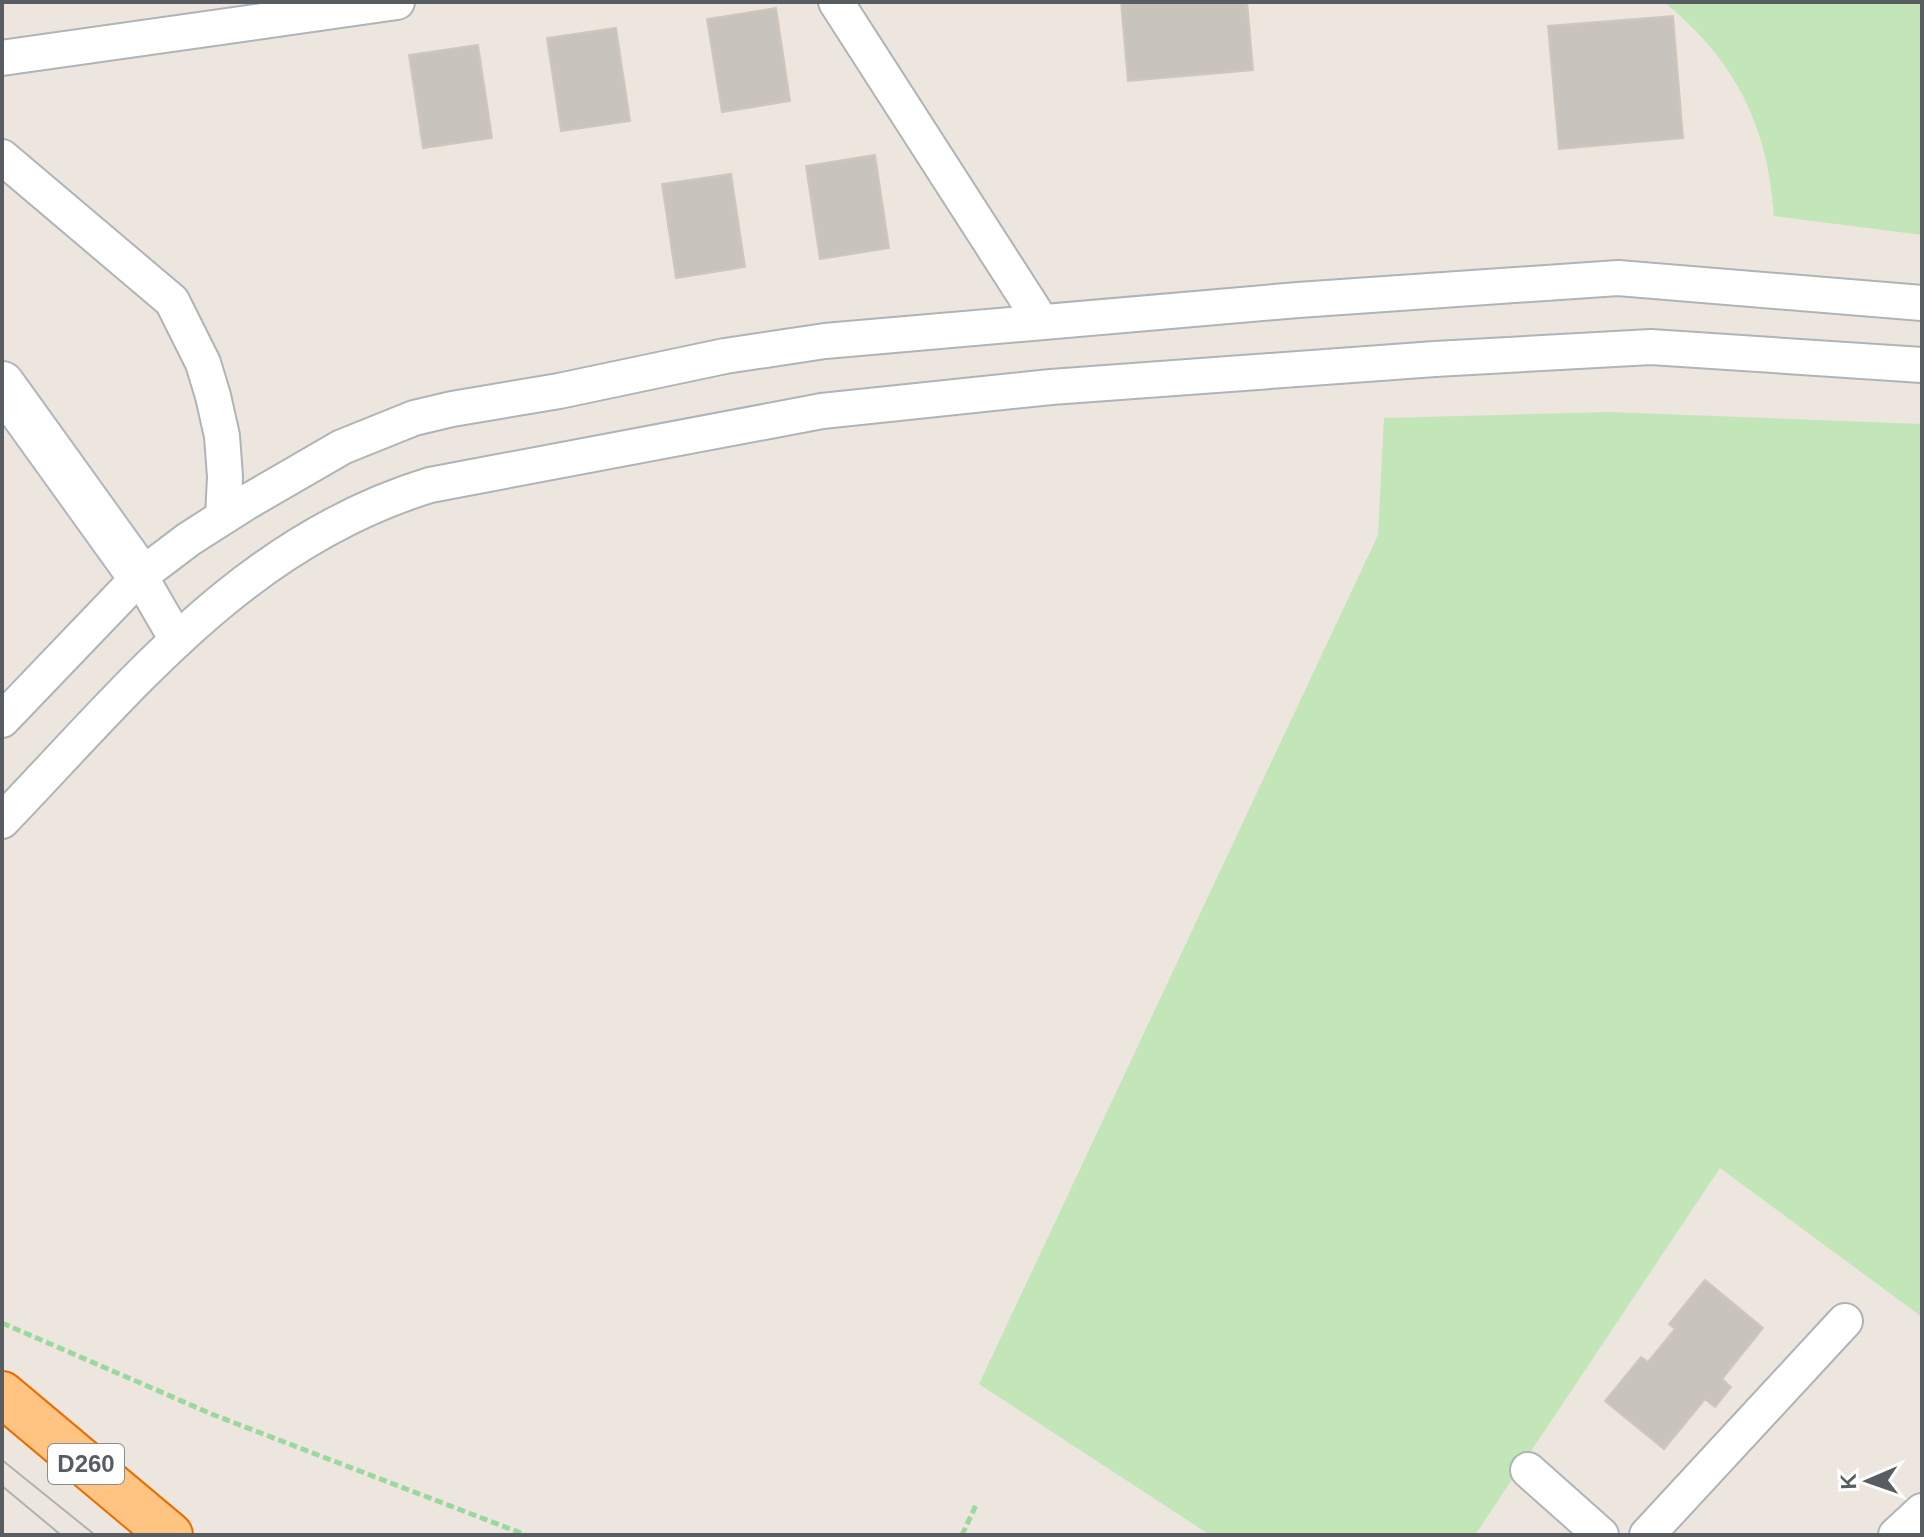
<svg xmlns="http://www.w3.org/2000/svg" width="1924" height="1537" font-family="Arial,sans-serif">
<rect width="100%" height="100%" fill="#ece6de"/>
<g fill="#c2e6b8">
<path d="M1664 2H1922V235L1774 216C1768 125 1735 60 1664 2Z"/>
<polygon points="1609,412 1922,424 1922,1317 1720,1168 1475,1535 1210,1535 979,1384 1378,535 1384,418"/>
</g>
<g fill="#c9c3bd" stroke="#d1c6bc" stroke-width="2">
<polygon points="1121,2 1247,2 1253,70 1128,81"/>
<polygon points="776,8 790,101 722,112 707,19"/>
<polygon points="1673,16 1683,138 1559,149 1548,26"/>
<polygon points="616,28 630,121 561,131 547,38"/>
<polygon points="478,45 492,138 423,148 409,55"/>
<polygon points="875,155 889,248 820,259 806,166"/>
<polygon points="731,174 745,267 676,278 662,184"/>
<polygon points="1705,1280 1763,1328 1722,1379 1731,1387 1715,1407 1705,1399 1664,1449 1605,1401 1641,1357 1648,1362 1675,1329 1669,1324"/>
</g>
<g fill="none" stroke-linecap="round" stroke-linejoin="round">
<defs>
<g id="street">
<polyline points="836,2 1041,321"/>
<polyline points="2,58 397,2"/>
<polyline points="2,157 172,301 203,363 213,396 222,436 225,477 223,517"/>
<polyline points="140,576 177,640"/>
<polyline points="2,720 140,576 189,539 247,502 342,447 414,418 452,409 559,391 725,356 825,341 1298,300 1618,278 1922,303"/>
<path d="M2 821C132 686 244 542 430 485L822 411 1051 387 1435 359 1651 347 1922 365"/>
<polyline points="1528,1470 1601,1535"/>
<polyline points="1647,1535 1845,1321"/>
<polyline points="1896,1535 1922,1511"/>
</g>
<polyline id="secondary" points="2,384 140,576"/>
<polyline id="highway" points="2,1394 170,1535"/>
</defs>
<use href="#street" stroke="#afb4b7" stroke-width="38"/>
<use href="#secondary" stroke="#b0b6bb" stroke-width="48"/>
<use href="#highway" stroke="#ea6d00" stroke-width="48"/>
<g stroke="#9ad89d" stroke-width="5" stroke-dasharray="8 4" stroke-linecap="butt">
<polyline points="2,1323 214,1415 526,1535"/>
<polyline points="962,1535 976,1505"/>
</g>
<use href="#street" stroke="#fff" stroke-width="34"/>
<use href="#secondary" stroke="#fff" stroke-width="44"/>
<use href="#highway" stroke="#ffc482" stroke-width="44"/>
<g stroke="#b0b1b2" stroke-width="2">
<polyline points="2,1460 95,1535"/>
<polyline points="2,1486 61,1535"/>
</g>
</g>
<g text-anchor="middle" stroke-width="8" stroke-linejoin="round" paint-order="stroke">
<rect fill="#fff" stroke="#898e90" stroke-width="2" x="48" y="1444" width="76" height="40" rx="6"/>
<g font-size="24" font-weight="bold" fill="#575d61">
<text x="86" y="1472">D260</text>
</g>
</g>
<rect width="1924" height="1537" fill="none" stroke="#575d61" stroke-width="8"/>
<g transform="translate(1868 1481) rotate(268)" stroke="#ffffff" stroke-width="6" paint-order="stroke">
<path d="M0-6L14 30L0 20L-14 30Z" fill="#575d61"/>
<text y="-12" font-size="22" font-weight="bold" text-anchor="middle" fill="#575d61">K</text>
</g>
</svg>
